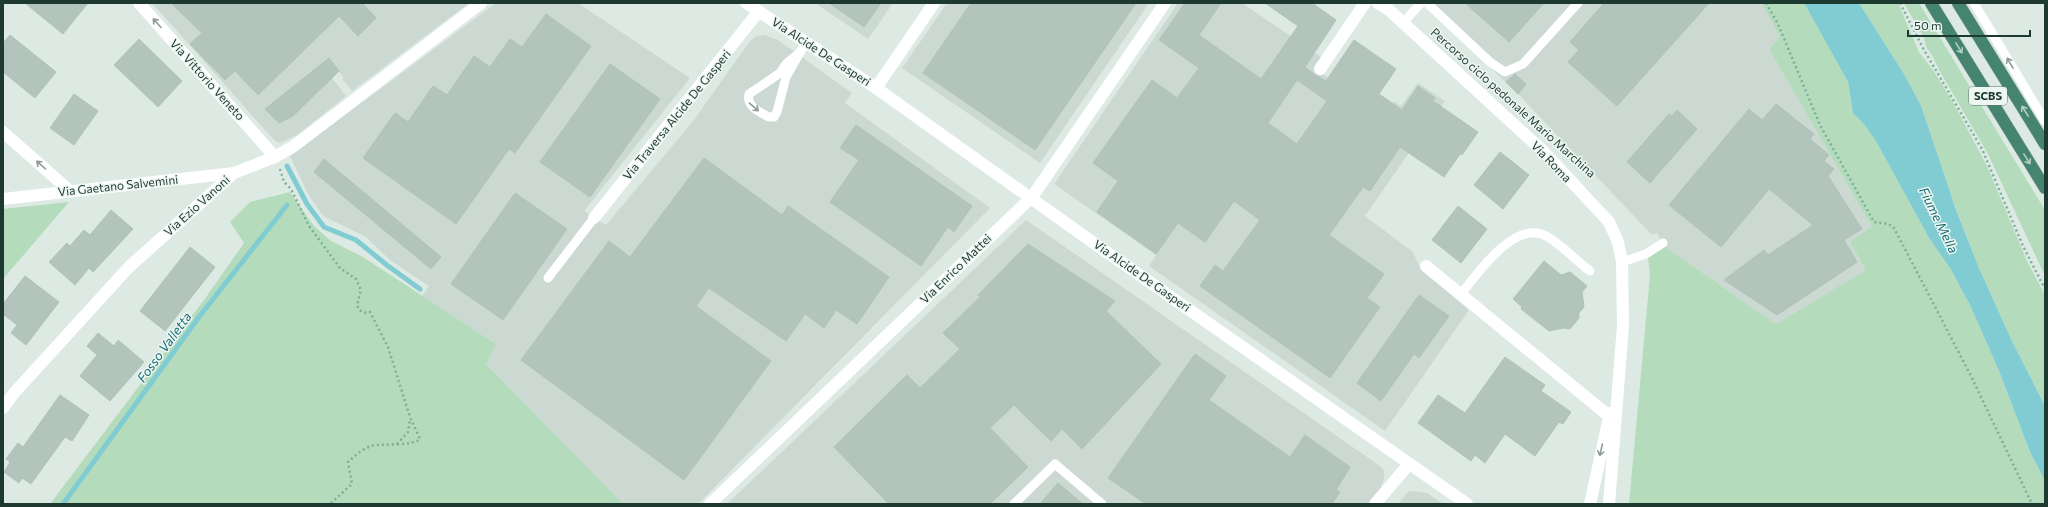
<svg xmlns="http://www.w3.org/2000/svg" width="2048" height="507" font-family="Commissioner,sans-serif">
<rect width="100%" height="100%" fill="#ddeae3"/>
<g fill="#cbd9d2">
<polygon points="152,3 469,3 352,91 342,79 344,78 329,59 322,65 346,96 297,135 280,143 275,141"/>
<polygon points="496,3 578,3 690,78 584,211 606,225 694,120 750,41 757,36 764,35 778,40 852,93 845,103 990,208 698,504 623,504 617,499 486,364 496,344 422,296 429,286 390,260 366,237 323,216 308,194 290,156"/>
<polygon points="815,3 893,3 868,39"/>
<polygon points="947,3 1149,3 1040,163 902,68"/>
<polygon points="1178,3 1242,3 1324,59 1317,70 1383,116 1394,101 1401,106 1418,83 1445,101 1365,216 1413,252 1421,270 1469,310 1385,431 1149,266 1156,255 1054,184"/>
<polygon points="1423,3 1761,3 1781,36 1769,49 1872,227 1867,270 1776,324 1664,246 1657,233 1652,235 1521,97"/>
<polygon points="1026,220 1380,466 1384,470 1384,477 1381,490 1369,504 727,504"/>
<polygon points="1409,491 1427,493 1443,504 1398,504"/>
</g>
<g fill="#b4dcbc">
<polygon points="1761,3 1804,3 1848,82 1853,113 1864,124 1877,143 1929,238 1950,268 1970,305 1999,371 2030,452 2045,481 2045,504 1629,504 1650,275 1648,257 1664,246 1776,324 1866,270 1850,242 1872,227 1769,49 1780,36"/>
<polygon points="1859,3 1898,3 1919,52 1933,70 1954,104 1987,166 2027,261 2045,295 2045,406 2011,339 1979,268 1904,74"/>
<polygon points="1904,3 1919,3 2045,210 2045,276 1988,154 1938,68 1932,55 1926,47 1924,38"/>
<polygon points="290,192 314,226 331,241 363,257 496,344 486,364 623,504 50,504 204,300 244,243 230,222 250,202"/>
<polygon points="69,202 3,279 3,209"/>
</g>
<polygon fill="#81ccd2" points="1804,3 1859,3 1904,74 1921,106 1955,207 1979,268 2011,339 2045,406 2045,481 2030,452 1999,371 1970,305 1950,268 1929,238 1877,143 1864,124 1853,113 1848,82"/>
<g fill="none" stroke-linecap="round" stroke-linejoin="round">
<g stroke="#81ccd2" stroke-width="5">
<polyline points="287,166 307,204 324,227 356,240 388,266 420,289"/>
<polyline points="63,504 199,317 287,205"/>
</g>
</g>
<g fill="#b2c4bc" stroke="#afc3b9" fill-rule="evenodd">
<polygon points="25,3 88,3 63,34"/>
<polygon points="171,3 362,3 376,18 358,36 339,16 258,95 235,71 225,80 190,44 202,33"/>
<polygon points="829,3 881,3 864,27"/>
<polygon points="971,3 1136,3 1035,150 923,73"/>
<path d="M1185 3H1221L1199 35 1261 79 1298 26 1265 3H1312L1336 20 1305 67 1315 75 1326 81 1354 40 1396 69 1379 94 1402 110 1418 86 1435 98 1433 101 1478 132 1462 155 1460 154 1444 177 1400 147 1370 191 1363 187 1329 235 1384 274 1367 298 1380 307 1330 378 1200 286 1215 265 1223 271 1260 220 1234 201 1205 242 1178 223 1156 254 1097 212 1118 181 1093 163 1152 80 1177 98 1199 68 1159 40ZM1297 80 1327 101 1297 144 1268 123Z"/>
<polygon points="1465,3 1544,3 1509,42"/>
<polygon points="1604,3 1709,3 1617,106 1568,62 1579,50 1570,42"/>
<polygon points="546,14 591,46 515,153 509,149 456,224 363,158 395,113 408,122 433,86 447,95 474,56 490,67 510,39 522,47"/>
<polygon points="10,35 56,72 35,98 3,72 3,43"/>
<polygon points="139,39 182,81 158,107 114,65"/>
<polygon points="329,58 339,71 293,116 279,123 265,109"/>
<polygon points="610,64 660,99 590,197 540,162"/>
<polygon points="1515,74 1526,84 1518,94 1506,82"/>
<polygon points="74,94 98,111 74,145 50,128"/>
<polygon points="1776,104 1814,134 1810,139 1829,155 1824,161 1834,169 1828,176 1862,229 1844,240 1857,262 1777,315 1724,280 1764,250 1768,255 1813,225 1769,189 1721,247 1669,205 1749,109 1762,120"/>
<polygon points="1677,110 1697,129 1650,183 1627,162 1669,114 1672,116"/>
<polygon points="856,125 972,206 954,232 948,227 921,266 830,202 859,160 840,148"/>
<polygon points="1500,152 1529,175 1503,209 1474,185"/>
<polygon points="704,158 782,215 788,206 889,277 857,324 836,310 824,328 805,314 786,341 709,288 696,306 771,361 684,480 521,360 609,241 630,257"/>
<polygon points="324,159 441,257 431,269 314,172"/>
<polygon points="515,193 567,229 503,320 451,284"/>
<polygon points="1458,206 1487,229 1461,263 1432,240"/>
<polygon points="111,210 133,229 93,272 89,268 75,285 49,262 67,243 70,246 84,230 90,235"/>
<polygon points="1028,244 1115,301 1106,311 1161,364 1082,449 1062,429 1051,441 1014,405 990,428 1028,467 990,504 889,504 834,447 907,375 920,388 960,349 943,333 980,297 978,295"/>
<polygon points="190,247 215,267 165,331 140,311"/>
<polygon points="1544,261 1561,275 1570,272 1587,286 1582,292 1584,307 1579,313 1579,318 1570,329 1563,328 1549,331 1521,309 1522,307 1513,299"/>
<polygon points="25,276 59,302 26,345 11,333 17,325 3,314 3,304"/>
<polygon points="1419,295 1449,316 1419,358 1414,354 1381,401 1357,383"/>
<polygon points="98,333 114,346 118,340 144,362 110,401 80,376 97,355 87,346"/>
<polygon points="1195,354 1226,376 1209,400 1290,457 1305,435 1350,467 1336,490 1340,492 1332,504 1146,504 1108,478"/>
<polygon points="1505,357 1545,385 1541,391 1571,412 1563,424 1559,422 1535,456 1505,434 1485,463 1475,455 1471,461 1418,423 1438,395 1465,413"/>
<polygon points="60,395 89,415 72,441 65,437 31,484 22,478 19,483 4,472 10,462 6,459 18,443 23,447"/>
<polygon points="1058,483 1083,504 1040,504"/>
</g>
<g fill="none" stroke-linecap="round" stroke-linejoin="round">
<defs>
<g id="trunk">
<polyline points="1931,3 2045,188"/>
<polyline points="1958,3 2045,144"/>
</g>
</defs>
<use href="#trunk" stroke="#bcc4c1" stroke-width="13"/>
<g stroke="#7baf9b" stroke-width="2.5" stroke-dasharray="2 3" stroke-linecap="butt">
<polyline points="1766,3 1778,24 1820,125 1874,222 1889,224 1894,228 1971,376 2032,504"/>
<polyline points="1900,3 1924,50 1982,149 2023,246 2045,289"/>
<path d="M280 169 284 182 291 189 309 226 340 268 356 279 361 290 357 305 359 310 366 313 370 312 388 347 410 417 420 439C411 447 383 443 371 446 362 449 355 456 348 462L352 484 330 504"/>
<polyline points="397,444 408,432 410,419"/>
</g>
<g stroke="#fff" stroke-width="9">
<polyline points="1427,3 1490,62 1505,72 1523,64 1578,3"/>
<polyline points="1974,3 2045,121"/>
<polyline points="1403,23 1421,3"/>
<path d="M798 54 786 64 780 73 749 94C746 106 759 112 769 117H774L777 112 786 77 806 42"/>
<polyline points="1622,262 1646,254 1663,243"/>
<polyline points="548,278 594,218"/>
<path d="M1461 294C1477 274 1515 219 1546 236 1558 242 1578 262 1590 271"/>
<polyline points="1014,504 1055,464 1102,504"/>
</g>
<g stroke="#fff" stroke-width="12">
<polyline points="139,3 275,157"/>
<polyline points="746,3 876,88 1098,246 1467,504"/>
<polyline points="1320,69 1365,3"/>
<polyline points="876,88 934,3"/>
<polyline points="3,132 70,191"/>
<polyline points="3,199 234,173"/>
<polyline points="594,218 759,11"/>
<polyline points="1426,266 1609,416"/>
<polyline points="3,408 14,393 129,267 234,173 275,157 294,146 481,3"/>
<polyline points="710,504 1032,197 1165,3"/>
<polyline points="1375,504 1409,464"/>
</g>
<g stroke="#fff" stroke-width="12">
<polyline points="1378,3 1388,9 1544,152 1609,222 1618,242 1622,262 1623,325 1609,504"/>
<polyline points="1590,504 1610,413"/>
</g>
<use href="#trunk" stroke="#448470" stroke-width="12"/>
</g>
<defs><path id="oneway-shaft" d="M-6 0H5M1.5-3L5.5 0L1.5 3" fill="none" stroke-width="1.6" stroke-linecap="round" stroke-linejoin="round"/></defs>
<g stroke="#8e9c98">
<use href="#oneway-shaft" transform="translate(157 23) rotate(-132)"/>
<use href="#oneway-shaft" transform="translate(2010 63) rotate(-121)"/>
<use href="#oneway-shaft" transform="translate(754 107) rotate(41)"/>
<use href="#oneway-shaft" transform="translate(41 165) rotate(-139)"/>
<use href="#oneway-shaft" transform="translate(1601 450) rotate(103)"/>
</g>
<g stroke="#b2cec4">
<use href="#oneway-shaft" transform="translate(1959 48) rotate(58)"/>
<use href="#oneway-shaft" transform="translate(2025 111) rotate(-122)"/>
<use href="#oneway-shaft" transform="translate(2027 159) rotate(58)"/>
</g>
<g text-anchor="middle" stroke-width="3" stroke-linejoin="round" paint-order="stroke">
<rect fill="#edf6f1" stroke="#5c726a" stroke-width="1" x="1969" y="87" width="38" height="18" rx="3"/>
<g font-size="11" font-weight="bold" fill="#1e3930">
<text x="1988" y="100">SCBS</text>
</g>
<g font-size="12" fill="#1e3930" stroke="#edf6f1">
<text transform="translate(821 52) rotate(33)" y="4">Via Alcide De Gasperi</text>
<text transform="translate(207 80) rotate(48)" y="4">Via Vittorio Veneto</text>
<text transform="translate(1513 103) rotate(42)" y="4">Percorso ciclo pedonale Mario Marchina</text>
<text transform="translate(677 115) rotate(-51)" y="4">Via Traversa Alcide De Gasperi</text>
<text transform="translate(1551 162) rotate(46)" y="4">Via Roma</text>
<text transform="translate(118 186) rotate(-6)" y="4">Via Gaetano Salvemini</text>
<text transform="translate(197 206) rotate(-42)" y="4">Via Ezio Vanoni</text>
<text transform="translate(956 269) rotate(-44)" y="4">Via Enrico Mattei</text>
<text transform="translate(1142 276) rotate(35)" y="4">Via Alcide De Gasperi</text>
</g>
<g font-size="13" font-style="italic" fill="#166e77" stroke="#edf6f1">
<text transform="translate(1939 220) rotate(64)" y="5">Fiume Mella</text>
<text transform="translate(164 347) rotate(-54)" y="5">Fosso Valletta</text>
</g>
</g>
<rect width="2048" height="507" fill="none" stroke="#1e3930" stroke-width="8"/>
<path d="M1908 30v6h122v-6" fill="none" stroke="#1e3930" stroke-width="2"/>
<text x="1914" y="30" font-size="12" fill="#1e3930" stroke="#edf6f1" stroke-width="3" paint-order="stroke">50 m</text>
</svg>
